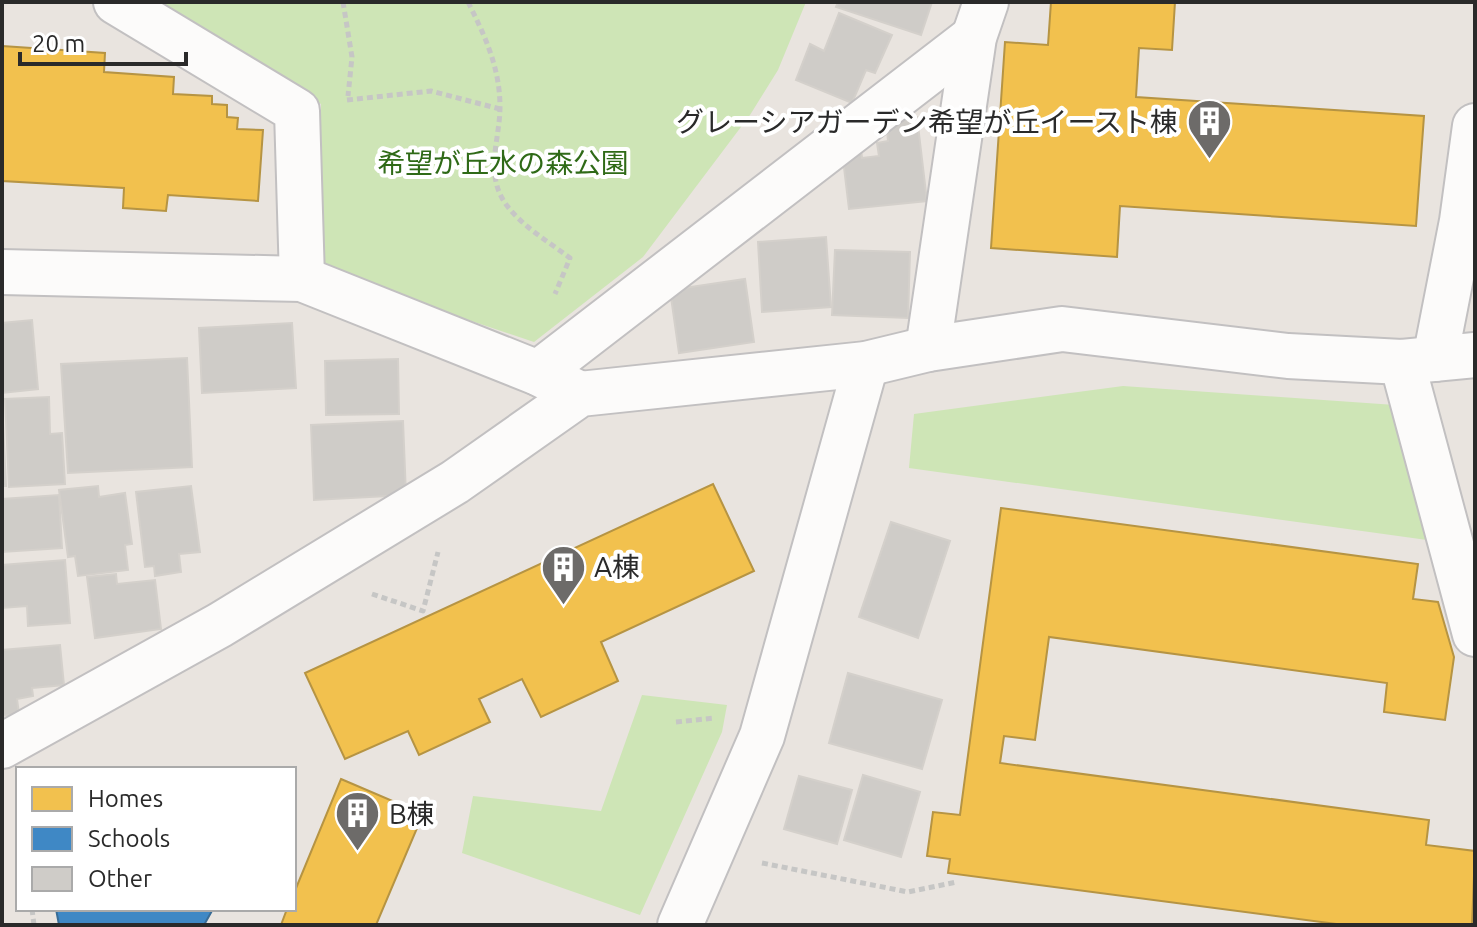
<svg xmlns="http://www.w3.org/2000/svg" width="1477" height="927" font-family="Ubuntu,'Noto Sans JP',sans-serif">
<rect width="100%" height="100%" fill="#e9e4df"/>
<g fill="#cee5b6">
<polygon points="151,2 806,2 778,70 750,115 643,257 534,342 320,270 321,104"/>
<polygon points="1123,386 1395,405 1427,540 909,468 914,414"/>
<polygon points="642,695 727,705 722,732 640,915 462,853 473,796 601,811"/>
</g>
<g fill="#f2c14e" stroke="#b69443" stroke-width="2">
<polygon points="1051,2 1175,2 1172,50 1139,48 1136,97 1424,116 1416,226 1120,206 1117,257 991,248 1005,42 1048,45"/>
<polygon points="2,46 105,53 104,72 174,77 173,94 212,96 212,104 227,105 227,117 238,118 237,129 263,130 258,201 168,195 166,211 123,208 124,188 2,181"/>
<polygon points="713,484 754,571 601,642 618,681 541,717 522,679 479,699 490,722 419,755 408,731 345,759 305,673"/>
<polygon points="1001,508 1418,564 1413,599 1438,602 1454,657 1445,720 1384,712 1387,683 1049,637 1035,740 1004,736 1000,763 1429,820 1426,845 1475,851 1472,925 1344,925 948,873 950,859 927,856 933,812 960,815"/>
<polygon points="341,779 423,814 376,925 281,925 287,909 294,909 294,893"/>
</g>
<polygon fill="#3f88c5" stroke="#396c96" stroke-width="2" points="56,909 213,909 204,925 59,925"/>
<g fill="#cfccc8" stroke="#d4d0cb" stroke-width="2">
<polygon points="838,2 932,2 921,35 836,7"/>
<polygon points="839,13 892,35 875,73 866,70 852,103 796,80 810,44 824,51"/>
<polygon points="917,117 927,201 849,209 842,151 861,149 862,158 879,156 877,143 888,141 886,120"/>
<polygon points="826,237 831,307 762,312 758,242"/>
<polygon points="835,250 910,252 908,318 832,315"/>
<polygon points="745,279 754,342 679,353 670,290"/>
<polygon points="32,320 38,389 2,393 2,323"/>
<polygon points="292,323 296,388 202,393 199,328"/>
<polygon points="187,358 192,467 68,473 61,364"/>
<polygon points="398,359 399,414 326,415 325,361"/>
<polygon points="49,397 50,434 62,433 65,484 9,487 5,399"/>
<polygon points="2,402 6,486 2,486"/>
<polygon points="403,421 406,495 314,500 311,425"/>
<polygon points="98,486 99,497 125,493 132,544 125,545 128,570 78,576 75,556 68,557 59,490"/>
<polygon points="191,486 200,552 179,554 181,572 155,576 154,566 145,567 136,492"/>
<polygon points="59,495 62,548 2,552 2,499"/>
<polygon points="891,522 950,541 918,638 859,617"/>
<polygon points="65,560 70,623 28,626 27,606 2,608 2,565"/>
<polygon points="116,574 117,584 155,580 161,629 95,638 87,577"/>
<polygon points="60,645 64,685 32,688 33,696 17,699 19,714 2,716 2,650"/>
<polygon points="848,673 942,700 922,769 829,743"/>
<polygon points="863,775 920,792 901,857 844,840"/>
<polygon points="799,776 852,790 837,844 784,829"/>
</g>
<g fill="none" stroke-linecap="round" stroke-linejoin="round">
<defs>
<g id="minor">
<polyline points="116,2 297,111 302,279"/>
<polyline points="2,272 302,279 538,373 580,394"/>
<polyline points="928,349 974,37 986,2"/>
<polyline points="1435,359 1462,221 1475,126"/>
<polyline points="1402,362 1475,634"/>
<polyline points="538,373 974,37"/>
<polyline points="2,746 220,625 455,482 580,394 866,364 928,349 1062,329 1288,356 1402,362 1475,355"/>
<polyline points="680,925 762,736 866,364"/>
</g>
</defs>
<use href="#minor" stroke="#c2c0c1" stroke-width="48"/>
<g stroke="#c6c6c5" stroke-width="5" stroke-dasharray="6 4" stroke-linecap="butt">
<polyline points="343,2 352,57 348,96"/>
<path d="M468 2C485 36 500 68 500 107 500 137 486 169 502 198 516 223 548 241 570 258L555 294"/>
<polyline points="347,100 431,91 500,109"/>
<polyline points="372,594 423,611 438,552"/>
<polyline points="676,722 715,718"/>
<polyline points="762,863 908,892 957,882"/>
<polyline points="32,909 34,925"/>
</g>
<use href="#minor" stroke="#fcfbfa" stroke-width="44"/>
</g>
<defs>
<symbol id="building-pin" viewBox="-11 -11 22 30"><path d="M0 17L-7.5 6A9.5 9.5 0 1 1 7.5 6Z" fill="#6d6b69" stroke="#fff"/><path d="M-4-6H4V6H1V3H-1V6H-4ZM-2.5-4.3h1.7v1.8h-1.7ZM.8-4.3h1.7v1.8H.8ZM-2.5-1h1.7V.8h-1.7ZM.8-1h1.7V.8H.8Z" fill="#fff"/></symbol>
</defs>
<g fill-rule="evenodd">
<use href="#building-pin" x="1184" y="96" width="51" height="69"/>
<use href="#building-pin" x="538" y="542" width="51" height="69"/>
<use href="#building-pin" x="332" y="788" width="51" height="69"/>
</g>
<g text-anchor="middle" stroke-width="8" stroke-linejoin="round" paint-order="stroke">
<g font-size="28" fill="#2a2a2a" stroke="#fff" text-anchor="start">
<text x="1178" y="132" text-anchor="end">グレーシアガーデン希望が丘イースト棟</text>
<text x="594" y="577">A棟</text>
<text x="389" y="824">B棟</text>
</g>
<g font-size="28" fill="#2f6a17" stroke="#fff">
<text x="503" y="173">希望が丘水の森公園</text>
</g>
</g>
<rect width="1477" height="927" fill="none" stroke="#2a2a2a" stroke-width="8"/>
<rect x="16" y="767" width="280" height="144" fill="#ffffff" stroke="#aaaaaa" stroke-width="2"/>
<rect x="32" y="787" width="40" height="24" fill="#f2c14e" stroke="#aaaaaa" stroke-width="2"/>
<text x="88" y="807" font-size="24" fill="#2a2a2a">Homes</text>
<rect x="32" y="827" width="40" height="24" fill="#3f88c5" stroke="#aaaaaa" stroke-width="2"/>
<text x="88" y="847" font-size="24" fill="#2a2a2a">Schools</text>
<rect x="32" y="867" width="40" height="24" fill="#cfccc8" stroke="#aaaaaa" stroke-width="2"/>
<text x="88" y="887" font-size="24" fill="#2a2a2a">Other</text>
<path d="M20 52v12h166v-12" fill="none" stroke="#2a2a2a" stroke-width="4"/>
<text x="32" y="52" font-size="24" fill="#2a2a2a" stroke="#ffffff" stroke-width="6" paint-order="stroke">20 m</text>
</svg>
